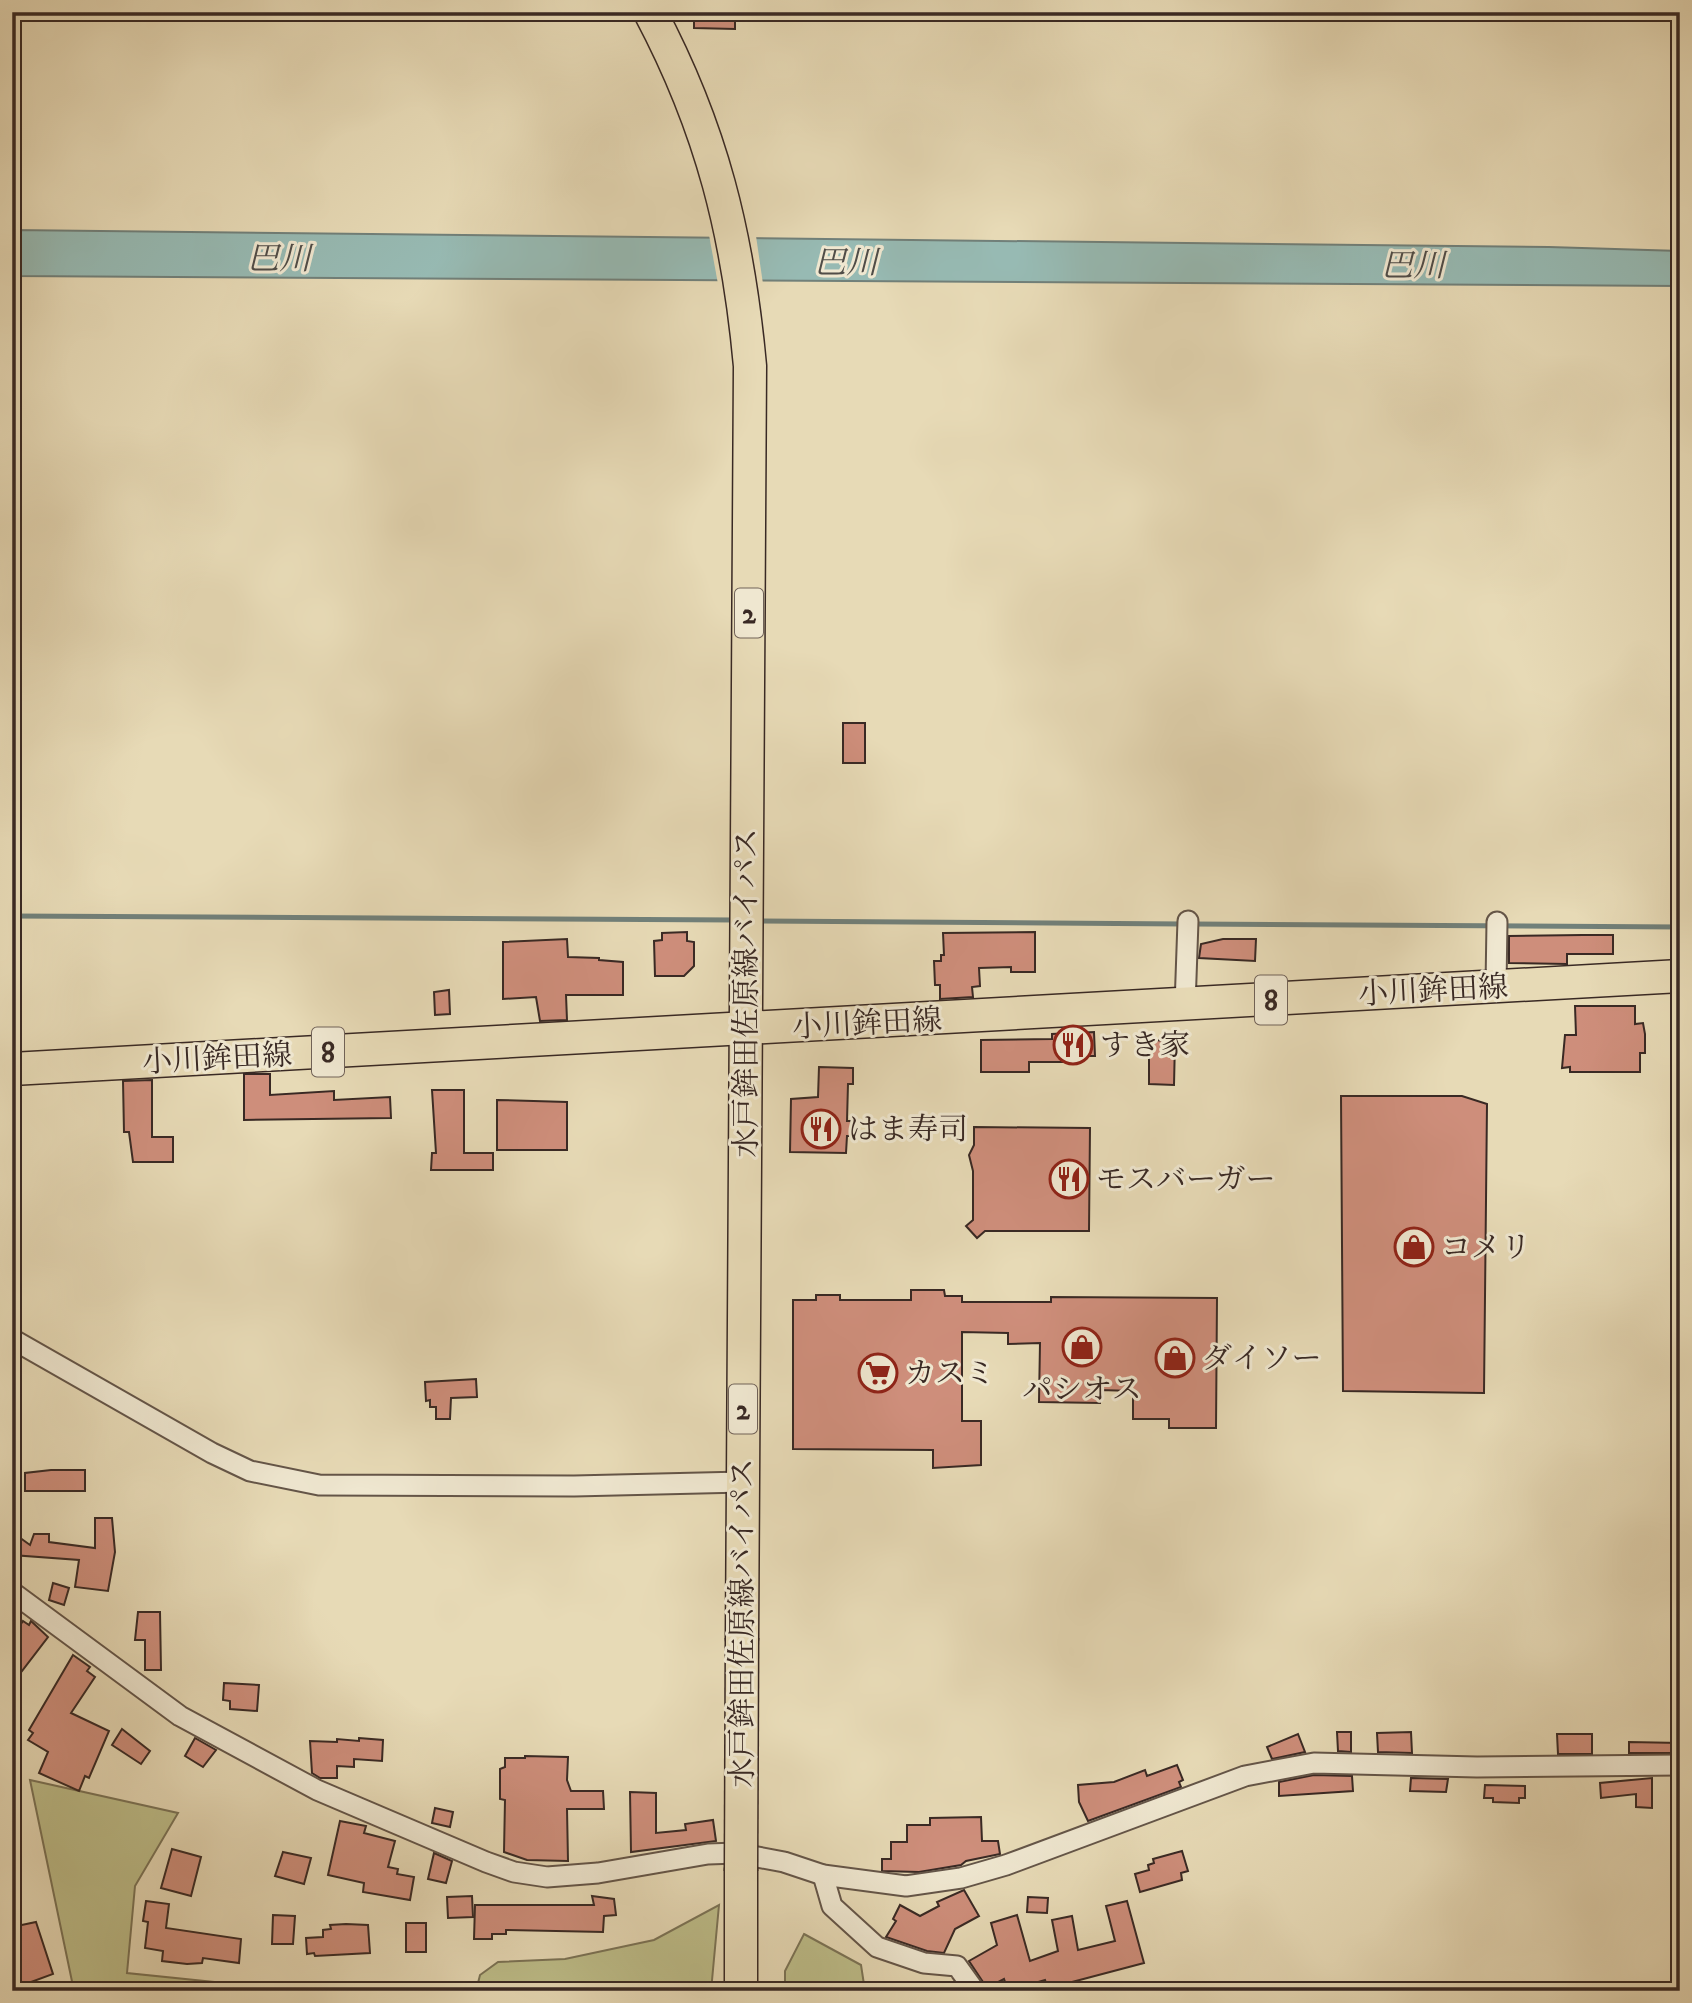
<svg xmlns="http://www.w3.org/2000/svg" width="1692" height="2003" font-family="'IM FELL DW Pica','Noto Serif JP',serif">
<rect width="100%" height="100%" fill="#e7dab6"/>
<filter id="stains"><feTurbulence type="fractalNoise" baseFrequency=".00286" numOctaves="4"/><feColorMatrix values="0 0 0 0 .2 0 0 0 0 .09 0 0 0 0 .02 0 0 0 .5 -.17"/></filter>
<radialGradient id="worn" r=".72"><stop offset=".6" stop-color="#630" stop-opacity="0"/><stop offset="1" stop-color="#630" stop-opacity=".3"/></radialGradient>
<g fill="#bdbd89" stroke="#7b7356" stroke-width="2">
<polygon points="30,1780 178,1813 135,1886 127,1973 302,1991 74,1991"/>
<polygon points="719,1905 711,1991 476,1991 480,1975 498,1962 565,1959 654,1940"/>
<polygon points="804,1934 861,1965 865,1991 785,1991 785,1971"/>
</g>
<polygon fill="#97bab3" stroke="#71807a" stroke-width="2" points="12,230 1549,247 1680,251 1680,286 12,276"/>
<polygon fill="#e7dab6" points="709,235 756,236 763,284 718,284"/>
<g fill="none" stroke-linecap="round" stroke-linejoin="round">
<g stroke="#71807a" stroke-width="5">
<polyline points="12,916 735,920"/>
<polyline points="755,921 1183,924"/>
<polyline points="1193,924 1680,927"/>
</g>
</g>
<g fill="#ce8e7b" stroke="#392924" stroke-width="2">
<polygon points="694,12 735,12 735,29 694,28"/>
<rect x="843" y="723" width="22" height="40"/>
<polygon points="687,932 687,941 694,942 694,966 684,976 655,976 654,941 662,940 662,933"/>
<polygon points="1035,932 1035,972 1011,972 1011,967 979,968 980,986 972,987 973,997 940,999 940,985 935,985 934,961 941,961 941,955 944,955 943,933"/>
<polygon points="1583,935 1613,935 1613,954 1567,954 1567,964 1509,963 1509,936"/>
<polygon points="567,939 568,957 599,958 599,960 623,962 623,995 566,995 567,1020 540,1021 536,997 503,999 503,942"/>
<polygon points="1223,939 1256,939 1255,961 1199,958 1201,944"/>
<polygon points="449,990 450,1014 435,1015 434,992"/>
<polygon points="1575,1006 1635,1006 1635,1024 1643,1023 1645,1034 1645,1053 1640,1053 1640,1072 1570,1072 1570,1067 1562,1068 1565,1035 1576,1035"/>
<polygon points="1094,1032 1095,1056 1074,1056 1074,1062 1029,1062 1029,1072 981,1072 981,1040 1052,1039 1052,1034"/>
<polygon points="1149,1040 1175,1041 1174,1085 1149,1084"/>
<polygon points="819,1067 853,1068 853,1084 848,1084 847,1121 851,1121 851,1136 847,1136 846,1153 790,1152 791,1099 818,1097"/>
<polygon points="244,1074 270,1074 270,1095 334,1091 334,1100 390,1097 391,1118 244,1120"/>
<polygon points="152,1080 152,1137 173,1137 173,1162 133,1162 129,1132 124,1132 123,1081"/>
<polygon points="432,1090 464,1090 464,1153 493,1153 493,1170 431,1170 432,1153 436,1153"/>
<polygon points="1341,1096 1462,1096 1487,1104 1484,1393 1343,1391"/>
<polygon points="497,1100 567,1102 567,1150 497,1150"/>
<polygon points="974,1127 1090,1128 1089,1231 985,1231 977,1238 966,1226 973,1220 973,1171 969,1155 974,1145"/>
<polygon points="911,1290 944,1290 945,1296 962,1296 962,1302 1051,1302 1051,1297 1217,1298 1216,1428 1169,1428 1169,1419 1133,1419 1133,1391 1100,1390 1100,1403 1039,1402 1040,1343 1008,1344 1008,1333 962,1332 962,1421 981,1421 981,1465 933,1468 933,1450 793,1449 793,1300 816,1300 816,1295 840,1295 840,1300 911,1300"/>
<polygon points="476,1379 477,1397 451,1398 450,1419 436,1419 436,1407 430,1407 430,1400 426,1401 425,1382"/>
<polygon points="51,1470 85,1470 85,1491 25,1491 25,1473"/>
<polygon points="95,1518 112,1518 115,1552 108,1591 75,1587 79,1560 12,1555 12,1532 30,1545 34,1534 49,1534 49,1542 95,1548"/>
<polygon points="53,1583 69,1588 64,1605 49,1600"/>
<polygon points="138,1612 160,1612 161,1670 145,1670 145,1640 135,1640"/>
<polygon points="23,1621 29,1625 31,1621 48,1637 12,1684 12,1637"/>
<polygon points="73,1655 90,1667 87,1671 95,1677 71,1713 109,1731 89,1778 85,1776 79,1791 39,1773 48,1752 28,1740 33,1733 29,1730"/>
<polygon points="224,1683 259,1685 257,1711 230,1709 230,1701 223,1700"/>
<polygon points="122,1729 150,1751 141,1764 112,1745"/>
<polygon points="1337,1732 1351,1732 1351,1752 1338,1751"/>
<polygon points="1411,1732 1412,1753 1378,1752 1377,1733"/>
<polygon points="1298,1734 1305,1752 1272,1759 1267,1747"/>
<polygon points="1557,1734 1592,1734 1592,1754 1558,1754"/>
<polygon points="195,1738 216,1750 203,1767 185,1756"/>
<polygon points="359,1738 383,1740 382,1761 354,1759 354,1767 337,1766 337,1778 320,1778 312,1773 310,1741 337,1742 337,1739 359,1741"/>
<polygon points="1629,1742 1680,1743 1680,1753 1629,1753"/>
<polygon points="525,1756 568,1757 567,1780 571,1791 603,1791 604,1809 567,1809 568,1861 527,1860 504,1852 505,1800 500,1799 500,1769 505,1767 505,1758 525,1758"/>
<polygon points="1177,1765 1183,1780 1179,1782 1181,1787 1088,1821 1079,1802 1078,1785 1114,1782 1145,1770 1147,1776"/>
<polygon points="1314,1775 1352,1776 1353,1791 1279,1796 1279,1782"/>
<polygon points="1411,1778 1448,1779 1446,1792 1410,1791"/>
<polygon points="1652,1778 1652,1808 1636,1807 1636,1794 1601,1798 1600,1783"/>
<polygon points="1485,1785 1525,1786 1525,1798 1519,1798 1519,1803 1493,1802 1493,1798 1484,1798"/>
<polygon points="630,1792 656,1793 656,1833 686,1830 685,1824 713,1820 716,1841 631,1852"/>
<polygon points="435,1808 453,1812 450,1827 432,1823"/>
<polygon points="981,1817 982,1841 998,1841 1000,1854 966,1861 961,1865 919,1872 882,1871 882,1859 891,1859 891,1842 907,1842 907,1825 930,1825 930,1818"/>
<polygon points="340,1821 366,1826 364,1833 395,1841 388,1867 398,1869 397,1874 414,1877 410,1900 363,1892 364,1883 328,1875"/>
<polygon points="172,1849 201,1857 191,1896 161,1888"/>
<polygon points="1182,1851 1188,1871 1181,1873 1182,1880 1140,1892 1135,1874 1149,1870 1148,1865 1154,1863 1153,1859"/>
<polygon points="283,1852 311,1858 304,1884 275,1876"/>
<polygon points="434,1853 452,1861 446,1883 428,1879"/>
<polygon points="964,1890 979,1916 955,1929 944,1953 927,1951 886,1937 896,1921 893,1919 900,1905 920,1916 939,1906 937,1902"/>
<polygon points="472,1896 473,1917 448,1918 447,1897"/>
<polygon points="592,1896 614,1899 616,1915 604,1916 603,1932 506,1930 506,1934 492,1934 492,1939 474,1939 475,1905 594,1905"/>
<polygon points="1028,1897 1048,1898 1047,1913 1027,1912"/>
<polygon points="146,1901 169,1904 166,1928 241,1939 239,1963 203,1958 202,1963 187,1964 162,1961 163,1951 145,1948 148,1922 143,1921"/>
<polygon points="1127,1901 1144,1963 1072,1982 1074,1991 1055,1991 1054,1984 1047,1986 1045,1980 1008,1991 1004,1979 987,1988 969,1961 997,1945 991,1923 1017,1915 1030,1961 1058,1951 1052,1920 1072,1916 1078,1950 1115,1941 1106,1906"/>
<polygon points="273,1915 295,1916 293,1944 272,1944"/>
<polygon points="36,1922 53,1974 12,1989 12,1927"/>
<rect x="406" y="1923" width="20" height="29"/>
<polygon points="346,1924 368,1925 370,1953 315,1956 314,1953 307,1954 306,1938 323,1937 323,1930 331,1929 330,1925"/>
</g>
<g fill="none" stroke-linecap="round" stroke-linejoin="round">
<defs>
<g id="street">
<polyline points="1496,986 1497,922"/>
<polyline points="1185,1006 1188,921"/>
<polyline points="12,1339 212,1453 250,1471 319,1485 574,1486 743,1482"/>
<polyline points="12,1592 180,1716 317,1790 486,1862 514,1872 547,1877 598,1873 708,1854 736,1853 784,1862 823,1875 906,1886 961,1878 1006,1865 1245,1776 1314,1763 1477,1767 1680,1765"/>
<polyline points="823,1875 832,1906 877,1947 924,1963 957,1966 975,1991"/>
</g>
<g id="primary">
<path d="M650 12C712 129 738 235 750 366L742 1638"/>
<polyline points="12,1069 1680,976"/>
<polyline points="741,1991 741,1871"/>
</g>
</defs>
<use href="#street" stroke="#645548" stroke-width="23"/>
<use href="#primary" stroke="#392924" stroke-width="35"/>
<use href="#street" stroke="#efe7d0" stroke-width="19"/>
<use href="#primary" stroke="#e7dab6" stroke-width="32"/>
<defs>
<polyline id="primary-bridge" points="741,1871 742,1638"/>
</defs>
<use href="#primary-bridge" stroke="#392924" stroke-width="35" stroke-linecap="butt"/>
<use href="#primary-bridge" stroke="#e7dab6" stroke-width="32"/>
</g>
<defs>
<symbol id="restaurant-ring" viewBox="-11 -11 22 22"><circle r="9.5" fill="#efe7d0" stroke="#8f2418" stroke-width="1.5"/><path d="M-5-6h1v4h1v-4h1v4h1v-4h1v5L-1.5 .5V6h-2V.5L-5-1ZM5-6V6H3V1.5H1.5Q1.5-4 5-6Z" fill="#8f2418"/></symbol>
<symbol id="shop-ring" viewBox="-11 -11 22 22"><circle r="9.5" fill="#efe7d0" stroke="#8f2418" stroke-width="1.5"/><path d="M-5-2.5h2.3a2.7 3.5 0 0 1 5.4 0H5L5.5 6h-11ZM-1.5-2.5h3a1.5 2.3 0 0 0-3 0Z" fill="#8f2418"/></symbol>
<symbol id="supermarket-ring" viewBox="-11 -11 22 22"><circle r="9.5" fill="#efe7d0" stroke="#8f2418" stroke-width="1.5"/><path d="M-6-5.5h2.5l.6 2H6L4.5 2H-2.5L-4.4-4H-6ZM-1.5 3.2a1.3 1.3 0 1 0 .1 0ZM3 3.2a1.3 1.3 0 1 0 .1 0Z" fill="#8f2418"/></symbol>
</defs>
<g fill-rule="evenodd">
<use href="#restaurant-ring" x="1051" y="1023" width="44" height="44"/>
<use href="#restaurant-ring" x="799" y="1107" width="44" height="44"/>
<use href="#restaurant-ring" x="1047" y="1157" width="44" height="44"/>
<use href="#shop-ring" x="1392" y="1225" width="44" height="44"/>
<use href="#shop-ring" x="1060" y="1325" width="44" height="44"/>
<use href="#shop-ring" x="1153" y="1336" width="44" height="44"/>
<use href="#supermarket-ring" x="856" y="1351" width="44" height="44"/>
</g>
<g text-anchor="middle" stroke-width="6" stroke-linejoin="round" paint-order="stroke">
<g fill="#efe7d0" stroke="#706258" stroke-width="2">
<rect x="735" y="588.5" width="28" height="49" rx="5"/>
<rect x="1255" y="975.5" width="32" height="49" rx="5"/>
<rect x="312" y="1027.5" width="32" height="49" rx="5"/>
<rect x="729" y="1384.5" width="28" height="49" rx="5"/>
</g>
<g font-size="28" font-weight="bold" fill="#392924">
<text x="749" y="623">2</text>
<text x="1271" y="1010">8</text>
<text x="328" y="1062">8</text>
<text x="743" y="1419">2</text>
</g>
<g font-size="30" fill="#392924" stroke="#efe7d0">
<text transform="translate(1433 990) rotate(-3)" y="10">小川鉾田線</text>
<text transform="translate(746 993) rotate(-90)" y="10">水戸鉾田佐原線バイパス</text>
<text transform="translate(867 1023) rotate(-3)" y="10">小川鉾田線</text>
<text transform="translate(217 1058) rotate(-3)" y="10">小川鉾田線</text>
<text transform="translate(742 1623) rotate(-90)" y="10">水戸鉾田佐原線バイパス</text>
</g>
<g font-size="30" fill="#392924" stroke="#efe7d0" text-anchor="start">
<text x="1100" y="1055">すき家</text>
<text x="848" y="1139">はま寿司</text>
<text x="1096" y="1189">モスバーガー</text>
<text x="1441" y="1257">コメリ</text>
<text x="1202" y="1368">ダイソー</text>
<text x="905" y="1383">カスミ</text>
<text x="1082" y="1399" text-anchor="middle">パシオス</text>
</g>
<g font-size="32" font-style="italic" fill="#504d48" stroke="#efe7d0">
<text x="279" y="269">巴川</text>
<text x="846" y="273">巴川</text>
<text x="1413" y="276">巴川</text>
</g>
</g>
<rect width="1692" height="2003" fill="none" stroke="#e7dab6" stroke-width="42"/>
<rect x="14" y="14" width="1664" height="1975" fill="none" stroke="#392924" stroke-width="3.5"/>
<rect x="21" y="21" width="1650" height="1961" fill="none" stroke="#392924" stroke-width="2"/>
<rect width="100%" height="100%" filter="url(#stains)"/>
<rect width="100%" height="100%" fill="url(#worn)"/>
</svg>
